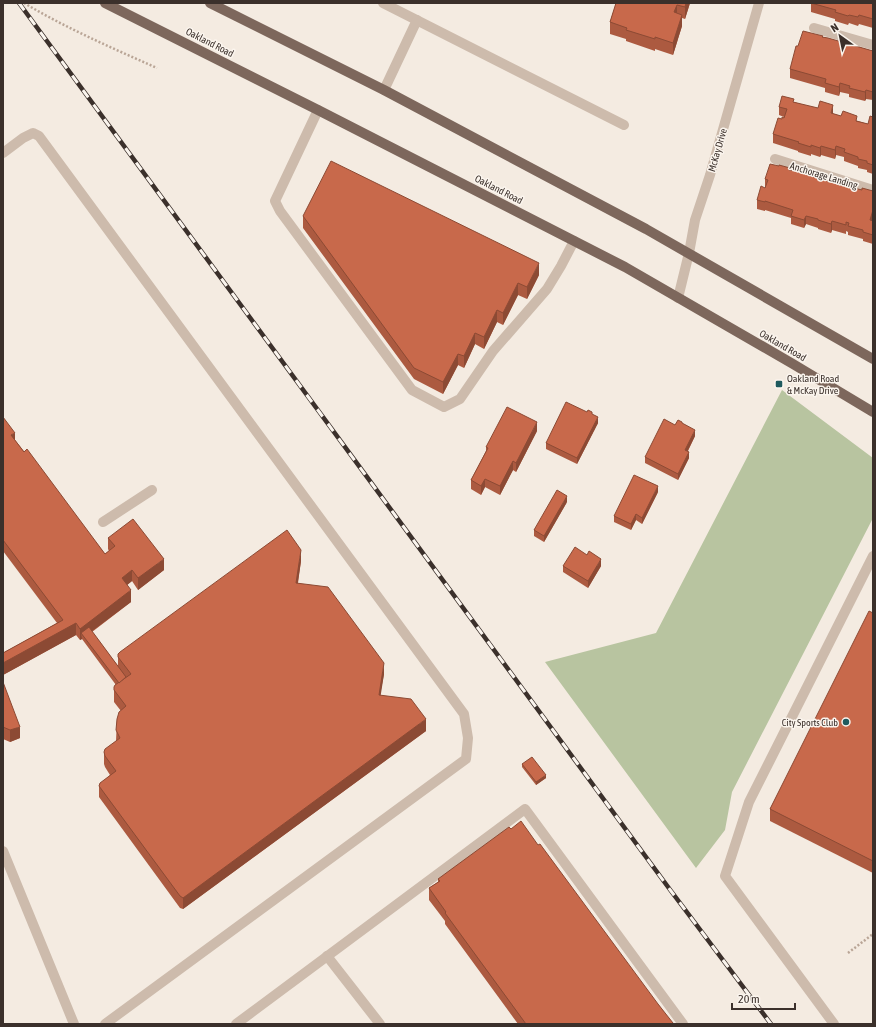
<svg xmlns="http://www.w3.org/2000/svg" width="876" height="1027" font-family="'Asap Condensed',sans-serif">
<rect width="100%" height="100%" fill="#f4ebe1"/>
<polygon fill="#b8c4a0" points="782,390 873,458 873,518 732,792 725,830 696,868 545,662 656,633"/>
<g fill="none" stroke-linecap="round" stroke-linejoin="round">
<g stroke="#b9a596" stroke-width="2.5" stroke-dasharray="2 2" stroke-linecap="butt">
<path d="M24 3C66 28 112 48 157 68"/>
<polyline points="848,953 873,934"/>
</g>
<g stroke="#cdbbac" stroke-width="10">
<polyline points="383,3 624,125"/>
<polyline points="814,28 873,45"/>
<polyline points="384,90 417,20"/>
<polyline points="318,110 275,201 280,211 412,390 444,407 460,399 493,351 547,289 561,266 574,241"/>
<polyline points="3,153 23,138 33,133 39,136 464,714 468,738 466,759 105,1024"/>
<polyline points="775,159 873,190"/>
<polyline points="103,522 152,490"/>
<polyline points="3,851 74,1024"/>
<polyline points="327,956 380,1024"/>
<polyline points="236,1024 525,809 683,1024"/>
<polyline points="834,1024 725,876 749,802 873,556"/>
</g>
<polyline stroke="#cdbbac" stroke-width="10" points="678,298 689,253 695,220 710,175 759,3"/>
<g stroke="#7d675c" stroke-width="10">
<polyline points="105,3 318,110 625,267 793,364 873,412"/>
<polyline points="210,3 384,90 646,229 873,359"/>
</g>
<defs>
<polyline id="rail" points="19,3 671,891 771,1024"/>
</defs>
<use href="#rail" stroke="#3b302b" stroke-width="4.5"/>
<use href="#rail" stroke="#fbf5ee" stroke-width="3" stroke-dasharray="9" stroke-linecap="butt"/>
</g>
<g fill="#ac5a40">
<polygon points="616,3 690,3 685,19 682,18 682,26 673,55 655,49 655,51 626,41 626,39 610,34 610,22"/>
<polygon points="811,3 873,3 873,28 859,24 858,26 849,23 848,25 835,21 835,19 811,12"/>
<polygon points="823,37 873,51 873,100 866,99 865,101 849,97 849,94 840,92 839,96 825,92 825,88 790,78 790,69 798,46"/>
<polygon points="794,102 868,124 873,117 873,174 867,172 867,170 858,168 858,166 844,161 844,157 836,155 835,159 821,155 820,157 811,154 811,156 798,152 798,151 773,143 773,134 782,119 784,117 779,115 779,107"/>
<polygon points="790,170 854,189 873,191 873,219 872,221 873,221 873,244 863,241 863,239 848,235 848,232 846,231 846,234 832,230 831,233 818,229 818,228 806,224 804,228 791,224 791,218 765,210 765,211 757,209 757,200 765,188 765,179"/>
<polygon points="303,216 539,275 527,299 518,295 503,325 497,322 484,349 475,344 464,368 458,365 443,394 414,379 303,228"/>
<polygon points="592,415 598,423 577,464 546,449 546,443"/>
<polygon points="3,417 15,440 105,554 109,551 108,549 108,538 164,570 138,590 132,581 127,585 131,602 92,632 118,666 118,654 301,561 298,583 384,674 380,695 426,731 183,909 180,908 99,797 99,786 110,775 105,767 104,764 104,752 116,741 117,719 121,711 114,702 114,687 116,685 82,639 80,640 76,635 3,675 3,653 57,623 3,551"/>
<polygon points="682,424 695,436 688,451 689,458 678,480 645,463 645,457 675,425"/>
<polygon points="537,431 516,472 513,470 500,495 485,487 481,495 471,489 471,480 486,451 486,447"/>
<polygon points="658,492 642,524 636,520 631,530 614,522 614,516"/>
<polygon points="567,502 544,542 534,536 534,530"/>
<polygon points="563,566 601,566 588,588 563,572"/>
<polygon points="873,613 873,873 770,821 770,809"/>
<polygon points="3,682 20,738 10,742 3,739"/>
<polygon points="522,764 546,778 536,785 522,767"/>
<polygon points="438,879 658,1004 673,1024 518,1024 445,924 445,921 429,900 429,888 438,882"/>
</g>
<g fill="#8c4a34">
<polygon points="686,3 690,3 685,19 685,7"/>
<polygon points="677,5 677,16 674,12"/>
<polygon points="682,15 682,26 673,55 673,43"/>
<polygon points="840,83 840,92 839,96 839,87"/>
<polygon points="866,90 866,99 865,101 865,92"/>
<polygon points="833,105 833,114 831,113"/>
<polygon points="821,146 821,155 820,157 820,148"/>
<polygon points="836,146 836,155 835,159 835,150"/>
<polygon points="873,210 873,219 870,229 870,220"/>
<polygon points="806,216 806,224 804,228 804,220"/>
<polygon points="832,221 832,230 831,233 831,224"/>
<polygon points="539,263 539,275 527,299 527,287"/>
<polygon points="518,283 518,295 503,325 503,313"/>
<polygon points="497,310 497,322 484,349 484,337"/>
<polygon points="475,333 475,344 464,368 464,356"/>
<polygon points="458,354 458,365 443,394 443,382"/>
<polygon points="598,417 598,423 577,464 577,458"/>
<polygon points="537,422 537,431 516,472 516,463"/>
<polygon points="695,430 695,436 685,456 685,450"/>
<polygon points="15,433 15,444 11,435"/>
<polygon points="689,452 689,458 678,480 678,474"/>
<polygon points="513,461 513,470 500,495 500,486"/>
<polygon points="485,479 485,487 481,495 481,486"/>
<polygon points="658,486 658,492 642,524 642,518"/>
<polygon points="567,496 567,502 544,542 544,536"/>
<polygon points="636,514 636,520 631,530 631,524"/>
<polygon points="301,550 301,561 296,594 296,583"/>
<polygon points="164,559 164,570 138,590 138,578"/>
<polygon points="601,559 601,566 588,588 588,581"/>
<polygon points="132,570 132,581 122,589 122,578"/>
<polygon points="131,590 131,602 84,637 81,633 82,639 80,640 80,629"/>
<polygon points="76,623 76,635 3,675 3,663"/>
<polygon points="384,663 384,674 379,706 379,695"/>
<polygon points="426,719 426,731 183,909 183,898"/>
<polygon points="20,727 20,738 10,742 10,730"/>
<polygon points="546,775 546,778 536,785 536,782"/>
</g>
<g fill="#c8694b" stroke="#8c4a34">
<polygon points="616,3 686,3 685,7 677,5 674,12 682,15 673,43 655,37 655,39 626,30 627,28 610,22"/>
<polygon points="811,3 873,3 873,19 859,15 858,17 849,15 848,16 835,12 836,10"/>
<polygon points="803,31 823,36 822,37 828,38 873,51 873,92 866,90 865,92 849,88 850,86 840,83 839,87 825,83 826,79 790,69 796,46 798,46"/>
<polygon points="782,96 794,99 793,102 818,108 820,101 833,105 831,113 841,116 843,111 857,116 856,121 868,124 870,116 873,117 873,165 867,163 867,161 858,159 858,157 844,152 845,149 836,146 835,150 821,146 820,148 811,145 811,147 798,143 799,142 773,134 778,118 782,119 782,117 784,118 787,109 779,107"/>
<polygon points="331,161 539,263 527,287 518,283 503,313 497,310 484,337 475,333 464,356 458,354 443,382 414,368 303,216"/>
<polygon points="770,164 779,166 779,165 790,168 789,170 795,171 795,170 808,173 808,175 854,189 854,188 862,190 862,188 873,191 873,210 870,220 873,221 873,235 863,232 863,230 848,226 849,223 846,222 846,225 832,221 831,224 818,220 818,219 806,216 804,220 791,216 793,210 765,201 765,202 757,200 761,186 765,188 768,180 765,179"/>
<polygon points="566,402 587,412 588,410 592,412 592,414 598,417 577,458 546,443"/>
<polygon points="507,407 537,422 516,463 513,461 500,486 485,479 481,486 471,480 488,448 486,447"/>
<polygon points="3,417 15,433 11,435 24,452 27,449 105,554 115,546 108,538 133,519 164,559 138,578 132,570 122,578 131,590 80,629 76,623 3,663 3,653 63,620 3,540"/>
<polygon points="664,419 675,425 678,420 682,422 682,423 695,430 685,450 689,452 678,474 645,457"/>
<polygon points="634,475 658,486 642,518 636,514 631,524 614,516"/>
<polygon points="557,490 567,496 544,536 534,530"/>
<polygon points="287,530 301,550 296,583 328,587 384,663 379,695 411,699 426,719 183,898 180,896 99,786 100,783 116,771 105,756 104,752 105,749 120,738 116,730 117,719 119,712 126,706 114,690 114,687 115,685 131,674 118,657 118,654 120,652"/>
<polygon points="575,547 587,555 589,551 601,559 588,581 563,566"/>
<polygon points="869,611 873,613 873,861 770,809"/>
<polygon points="89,627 126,677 119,683 81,633"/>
<polygon points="3,682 20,727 10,730 3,727"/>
<polygon points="532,757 546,775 536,782 522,764"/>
<polygon points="521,821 538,845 540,844 658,1004 673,1023 671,1024 526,1024 445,913 446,912 429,888 440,881 438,879 509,827 511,829"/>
</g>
<g fill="#1f5a5e" stroke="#fbf5ee" stroke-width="1.5">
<rect x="775" y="380" width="8" height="8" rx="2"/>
<circle cx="846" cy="722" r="4"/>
</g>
<g text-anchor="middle" stroke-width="3" stroke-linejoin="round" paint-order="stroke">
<g font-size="10" fill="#3b302b" stroke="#fbf5ee">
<text transform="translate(210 42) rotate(27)" y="4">Oakland Road</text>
<text transform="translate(717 150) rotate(-74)" y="4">McKay Drive</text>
<text transform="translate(824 175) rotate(17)" y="4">Anchorage Landing</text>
<text transform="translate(499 189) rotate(27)" y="4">Oakland Road</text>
<text transform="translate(783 345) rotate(30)" y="4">Oakland Road</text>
</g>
<g font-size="10" fill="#3b302b" stroke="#fbf5ee" text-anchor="start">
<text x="787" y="382">Oakland Road<tspan x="787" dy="12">&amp; McKay Drive</tspan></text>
<text x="838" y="726" text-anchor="end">City Sports Club</text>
</g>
</g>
<rect width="876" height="1027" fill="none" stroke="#3b302b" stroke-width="8"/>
<g transform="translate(840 36) rotate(327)" stroke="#fbf5ee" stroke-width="3" paint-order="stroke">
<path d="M0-3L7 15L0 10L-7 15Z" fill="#3b302b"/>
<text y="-6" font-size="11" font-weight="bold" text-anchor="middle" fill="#3b302b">N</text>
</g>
<path d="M732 1003v6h63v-6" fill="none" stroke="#3b302b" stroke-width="2"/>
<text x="738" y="1003" font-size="12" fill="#3b302b" stroke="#fbf5ee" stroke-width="3" paint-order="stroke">20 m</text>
</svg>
